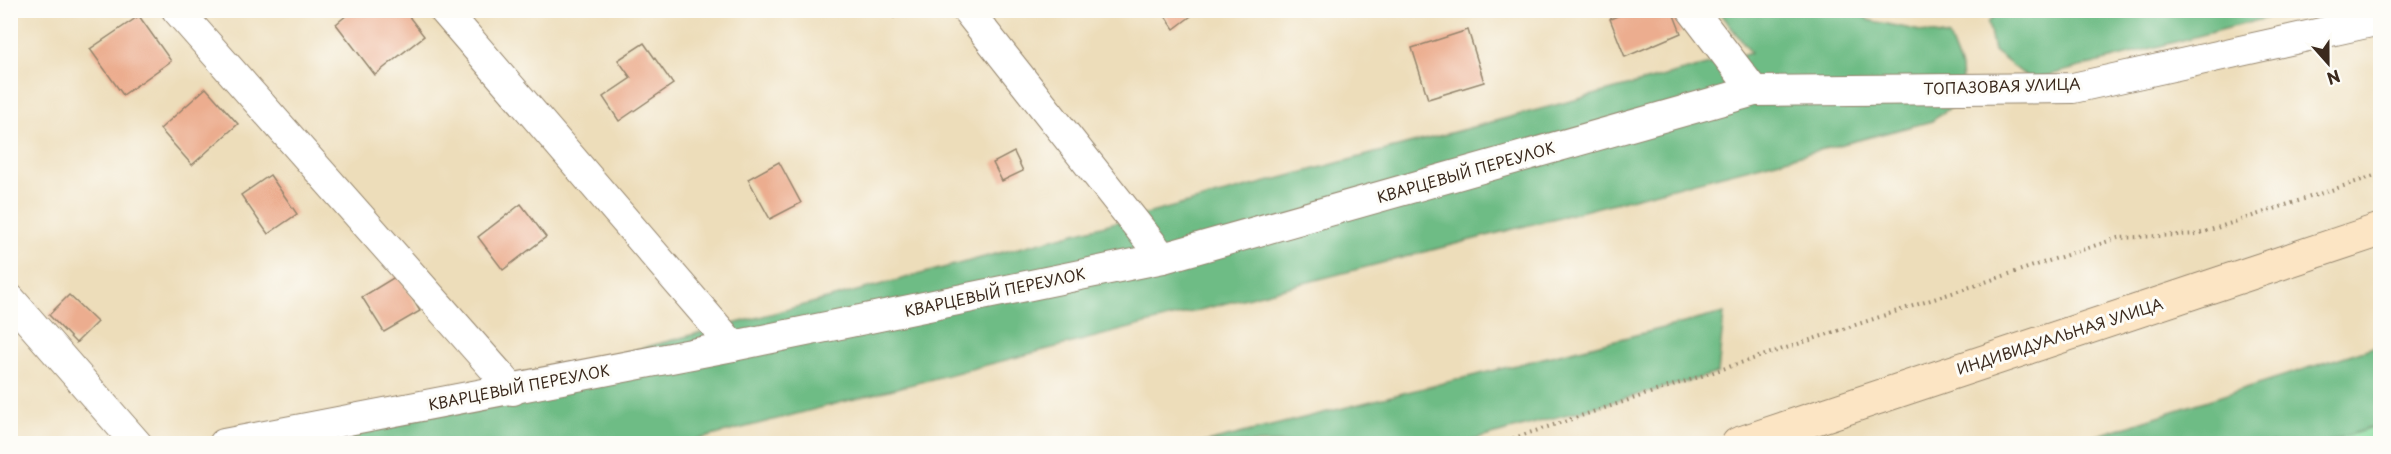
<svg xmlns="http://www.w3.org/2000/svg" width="2391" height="454" font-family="'Playpen Sans',sans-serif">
<rect width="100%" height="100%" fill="#fdfcf7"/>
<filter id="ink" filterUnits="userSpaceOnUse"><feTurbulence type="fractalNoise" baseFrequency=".0167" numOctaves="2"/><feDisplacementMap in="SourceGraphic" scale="12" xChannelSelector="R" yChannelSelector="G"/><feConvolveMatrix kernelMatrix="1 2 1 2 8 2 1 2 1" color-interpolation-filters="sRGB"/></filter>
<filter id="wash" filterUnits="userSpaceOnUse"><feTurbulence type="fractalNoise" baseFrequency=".008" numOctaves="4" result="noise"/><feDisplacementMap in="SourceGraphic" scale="24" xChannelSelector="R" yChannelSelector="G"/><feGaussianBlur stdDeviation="1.35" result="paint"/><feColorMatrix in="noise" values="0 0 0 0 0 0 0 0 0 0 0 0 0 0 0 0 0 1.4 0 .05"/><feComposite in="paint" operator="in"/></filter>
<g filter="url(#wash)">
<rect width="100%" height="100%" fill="#edddba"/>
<polygon fill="#88dc9e" stroke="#62835e" stroke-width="1.5" points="2380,425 2380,443 2324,443"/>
<g fill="#6ebc85" stroke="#547352" stroke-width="1.5">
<polygon points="2001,10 2293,11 2031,80 1994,51 1988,22"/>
<polygon points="1719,11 1861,11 1868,20 1949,37 1961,68 1963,98 1932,121 684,443 282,444 1751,53"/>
<polygon points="1724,313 1718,373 1462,443 1203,443"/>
<polygon points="2380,345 2380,425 2324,443 2074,443"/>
</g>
<g id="blocks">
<g fill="#ecad8f">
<polygon points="353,10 404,10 424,36 375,75 336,24"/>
<polygon points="889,10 905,10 894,18"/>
<polygon points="1161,10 1199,10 1174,29"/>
<polygon points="1632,10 1672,10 1681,33 1625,57 1610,19"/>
<polygon points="139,16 171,61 123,95 90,49"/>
<polygon points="1468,30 1484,82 1428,99 1412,48"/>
<polygon points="644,43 673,84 619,121 603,97 631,78 618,60"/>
<polygon points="206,88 238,124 192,165 160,129"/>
<polygon points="1014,152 1023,171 1002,181 993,163"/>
<polygon points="779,162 801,203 770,219 748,179"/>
<polygon points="270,175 297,214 268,234 241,195"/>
<polygon points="521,204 546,237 503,270 478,237"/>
<polygon points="398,275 420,311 384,332 362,297"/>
<polygon points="69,295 97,322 76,343 49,315"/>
</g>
</g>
</g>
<g filter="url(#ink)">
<use href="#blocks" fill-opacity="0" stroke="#94846c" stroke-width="1.5"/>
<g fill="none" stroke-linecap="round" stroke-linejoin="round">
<defs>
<g id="street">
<polyline points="177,10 513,390"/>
<polyline points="444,10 733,346"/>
<polyline points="967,10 1163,258"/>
<polyline points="1692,10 1754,91 2073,88 2380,20"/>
<polyline points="10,299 137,444"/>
<polyline points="224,444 733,346 1163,258 1754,91"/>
</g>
<polyline id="secondary" points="1738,444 2380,230"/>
</defs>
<use href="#street" stroke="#94846c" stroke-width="32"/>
<use href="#secondary" stroke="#94846c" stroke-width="35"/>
<polyline stroke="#94846c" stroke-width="4" stroke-dasharray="1.5 4.5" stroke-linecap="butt" points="1496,444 2118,238 2198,234 2380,174"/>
<use href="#street" stroke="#fff" stroke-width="30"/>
<use href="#secondary" stroke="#fce5c4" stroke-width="33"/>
</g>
</g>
<g text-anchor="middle" stroke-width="6" stroke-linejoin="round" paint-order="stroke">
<g font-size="15" fill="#3b2a1e" stroke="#fdfcf7">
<text transform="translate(2002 87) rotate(-2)" y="5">ТОПАЗОВАЯ УЛИЦА</text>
<text transform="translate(1466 173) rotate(-16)" y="5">КВАРЦЕВЫЙ ПЕРЕУЛОК</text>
<text transform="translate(995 293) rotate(-12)" y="5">КВАРЦЕВЫЙ ПЕРЕУЛОК</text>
<text transform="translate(2060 337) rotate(-18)" y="5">ИНДИВИДУАЛЬНАЯ УЛИЦА</text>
<text transform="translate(519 388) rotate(-11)" y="5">КВАРЦЕВЫЙ ПЕРЕУЛОК</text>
</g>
</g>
<rect width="2391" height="454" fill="none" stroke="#fdfcf7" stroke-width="36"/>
<g transform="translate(2328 63) rotate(159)" stroke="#fdfcf7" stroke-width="4.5" paint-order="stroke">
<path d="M0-4.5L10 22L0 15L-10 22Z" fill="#3b2a1e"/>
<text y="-9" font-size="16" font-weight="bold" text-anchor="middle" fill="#3b2a1e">N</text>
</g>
</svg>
